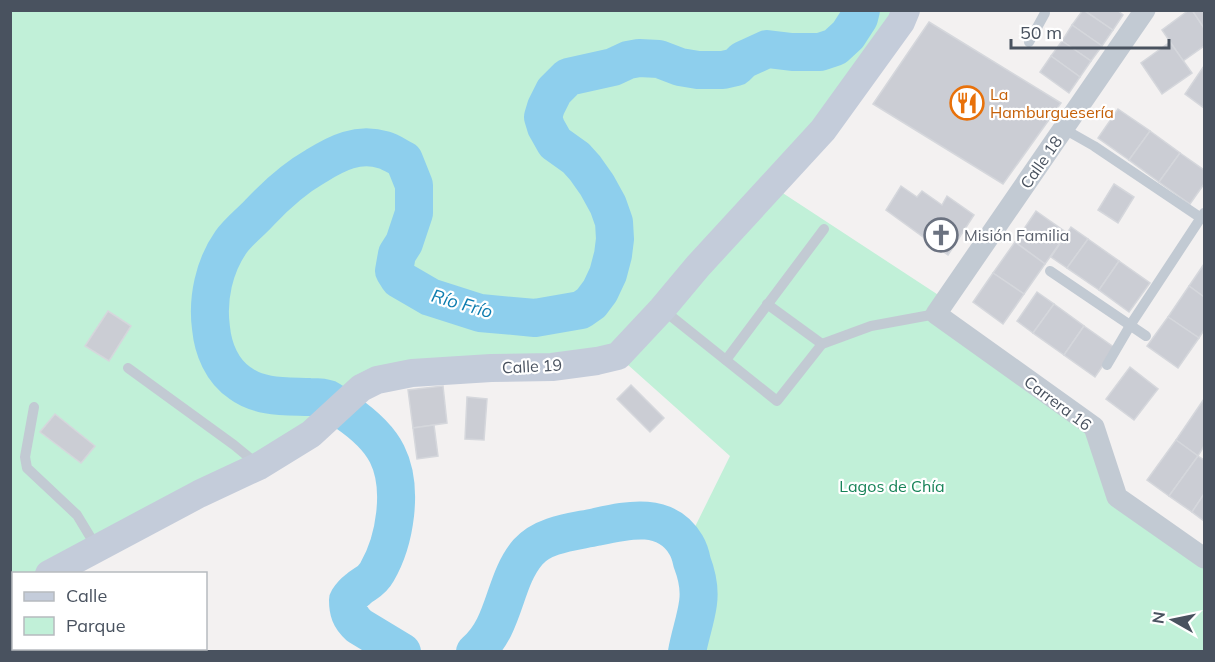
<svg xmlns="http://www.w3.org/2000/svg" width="1215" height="662" font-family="Mulish,sans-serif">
<rect width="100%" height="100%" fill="#f3f1f1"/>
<polygon fill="#c1f0d8" points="11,11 906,11 772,186 946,300 936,314 1094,427 1117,497 1204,558 1204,651 687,651 699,601 697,575 686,545 730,456 618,356 412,373 311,434 49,573 14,574 13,592 11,594"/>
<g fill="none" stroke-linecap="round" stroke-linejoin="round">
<g stroke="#8ecfed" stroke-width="38">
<path d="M402 652 359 626C350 618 348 611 348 600 350 597 353 593 357 590 364 583 371 583 377 572 395 541 404 488 387 454 378 436 362 423 346 412 341 408 334 402 328 399 323 397 315 397 310 397 286 396 260 398 240 383 222 371 213 349 211 328 207 299 214 266 231 242 239 231 251 222 260 212 276 195 295 178 316 166 337 153 358 142 384 150 391 152 398 157 404 160L414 185V213L404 243 397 254 394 271 399 279 430 297 480 313 535 318 581 310 591 303 600 291 608 274 613 255 615 239 614 222 608 205 597 185 585 168 576 158 555 143 546 127 543 117 546 107 554 91 568 77 613 67 628 60 639 58 659 59 680 67 698 70H723L736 67 743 60 767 49 792 52H820L835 47 848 35 859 18 861 10"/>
<path d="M475 652C506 626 503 581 528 552 544 534 573 532 596 527 628 520 666 511 686 545 689 550 691 557 692 562 697 575 700 589 698 603 696 619 690 635 687 652"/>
</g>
</g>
<g fill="#cbcdd4" stroke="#d5d7dc" stroke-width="1.5">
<polygon points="1083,10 1113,30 1102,46 1072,25"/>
<polygon points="1084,10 1117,10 1123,15 1113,30"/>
<polygon points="1189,10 1192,10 1204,28 1204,46 1183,61 1162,30"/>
<polygon points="1192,10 1204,10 1204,28"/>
<polygon points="929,22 1061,103 1003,184 873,104"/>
<polygon points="1072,25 1102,46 1091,61 1062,41"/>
<polygon points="1062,41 1091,61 1080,77 1051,56"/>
<polygon points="1170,42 1192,73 1162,94 1141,63"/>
<polygon points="1051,56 1080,77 1069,93 1040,72"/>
<polygon points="1204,66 1204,108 1185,94"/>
<polygon points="1118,109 1150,131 1129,160 1098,138"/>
<polygon points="1150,131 1180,153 1159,182 1129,160"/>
<polygon points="1180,153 1204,170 1204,184 1190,204 1159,182"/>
<polygon points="1114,184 1134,197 1118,223 1098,210"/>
<polygon points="901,186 917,197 922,191 942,205 947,196 974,215 948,255 886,210"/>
<polygon points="1036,211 1067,233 1045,264 1015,242"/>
<polygon points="1071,227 1088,239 1067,268 1051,257"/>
<polygon points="1088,239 1119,261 1099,290 1067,268"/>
<polygon points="1015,242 1045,264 1024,294 993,273"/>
<polygon points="1119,261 1150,283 1129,312 1099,290"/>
<polygon points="1204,264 1204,297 1189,286"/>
<polygon points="993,273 1024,294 1003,324 973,302"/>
<polygon points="1189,286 1204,297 1204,330 1199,338 1168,317"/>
<polygon points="1037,292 1054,304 1033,333 1017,321"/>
<polygon points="1054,304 1084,326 1064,355 1033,333"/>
<polygon points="108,311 131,326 109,361 85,346"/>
<polygon points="1168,317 1199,338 1178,368 1147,346"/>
<polygon points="1084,326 1115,348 1095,377 1064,355"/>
<polygon points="1130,367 1158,389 1134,420 1106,399"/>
<polygon points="631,385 664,418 650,432 617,399"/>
<polygon points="443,386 447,423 413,428 408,390"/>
<polygon points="467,397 487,399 484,440 465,439"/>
<polygon points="1204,399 1204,446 1198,456 1176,440"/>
<polygon points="55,414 95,446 81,463 40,432"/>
<polygon points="434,425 438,456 417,459 413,428"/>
<polygon points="1176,440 1198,456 1169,496 1147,480"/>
<polygon points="1198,456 1204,460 1204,494 1192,512 1169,496"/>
<polygon points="1204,494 1204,521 1192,512"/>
</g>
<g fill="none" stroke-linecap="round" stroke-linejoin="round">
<g stroke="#c2cad3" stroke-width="10">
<polyline points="1029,42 1045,13"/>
<polyline points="1064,129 1094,146 1201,218"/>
<polyline points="1050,271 1146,336"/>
<polyline points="767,304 822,344"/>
<polyline points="662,309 777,401 822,344 871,326 936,314"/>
<polyline points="726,360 824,229"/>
<polyline points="1107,365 1131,324 1204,213"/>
<polyline points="128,368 234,445 257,464"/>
<polyline points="34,407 25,457 27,468 77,515 97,548"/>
</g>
<polyline stroke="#c2cad3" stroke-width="21" points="1145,10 936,314 1094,427 1117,497 1204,558"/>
<g stroke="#c4ccda" stroke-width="28">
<polyline points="49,574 199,494 259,466 311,434 361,388 377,380 412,373 491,368 552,367 597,361 618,356 662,309 698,266 823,130 901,22 906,10"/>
<polyline points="10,594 14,592"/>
</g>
</g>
<defs>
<symbol id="restaurant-ring" viewBox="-11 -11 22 22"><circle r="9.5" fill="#fff" stroke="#e8710a" stroke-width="1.5"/><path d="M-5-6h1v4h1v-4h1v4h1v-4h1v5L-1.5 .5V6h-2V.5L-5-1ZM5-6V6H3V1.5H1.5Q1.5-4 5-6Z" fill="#e8710a"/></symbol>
<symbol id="church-ring" viewBox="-11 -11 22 22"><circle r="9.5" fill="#fff" stroke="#6b7280" stroke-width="1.5"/><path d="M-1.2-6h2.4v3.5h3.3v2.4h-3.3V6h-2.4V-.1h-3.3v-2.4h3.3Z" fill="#6b7280"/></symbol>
</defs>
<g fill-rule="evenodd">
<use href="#restaurant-ring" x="948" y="84" width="38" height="38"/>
<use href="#church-ring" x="922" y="216" width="38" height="38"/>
</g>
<g text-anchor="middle" stroke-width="4.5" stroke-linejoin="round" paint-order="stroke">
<g font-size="16" fill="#c56008" stroke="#fff" text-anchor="start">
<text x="990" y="100">La<tspan x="990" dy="18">Hamburguesería</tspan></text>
</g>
<g font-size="16" fill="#49525f" stroke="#fff">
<text transform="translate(1041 162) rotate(-55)" y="6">Calle 18</text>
<text transform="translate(532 366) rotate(-3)" y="6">Calle 19</text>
<text transform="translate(1058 403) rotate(37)" y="6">Carrera 16</text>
</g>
<g font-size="16" fill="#5b616d" stroke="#fff" text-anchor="start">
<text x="964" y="241">Misión Familia</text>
</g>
<g font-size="16" fill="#178358" stroke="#fff">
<text x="892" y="492">Lagos de Chía</text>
</g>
<g font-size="18" font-style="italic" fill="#0c7caf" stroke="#fff">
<text transform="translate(462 304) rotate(16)" y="6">Río Frío</text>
</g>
</g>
<rect width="1215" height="662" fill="none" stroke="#49525f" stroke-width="24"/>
<rect x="12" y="572" width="195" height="78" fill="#ffffff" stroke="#b6babf" stroke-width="1.5"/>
<rect x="24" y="592" width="30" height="9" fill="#c4ccda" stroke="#b6babf" stroke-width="1.5"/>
<text x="66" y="602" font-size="18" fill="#49525f">Calle</text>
<rect x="24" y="617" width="30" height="18" fill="#c1f0d8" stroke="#b6babf" stroke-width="1.5"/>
<text x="66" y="632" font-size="18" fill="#49525f">Parque</text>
<g transform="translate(1173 620) rotate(279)" stroke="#ffffff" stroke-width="4.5" paint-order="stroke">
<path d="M0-4.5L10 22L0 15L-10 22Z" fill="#49525f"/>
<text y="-9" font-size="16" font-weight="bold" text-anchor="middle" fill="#49525f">N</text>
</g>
<path d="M1011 39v9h158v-9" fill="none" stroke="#49525f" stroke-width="3"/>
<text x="1020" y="39" font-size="18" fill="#49525f" stroke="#ffffff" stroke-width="4.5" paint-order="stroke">50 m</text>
</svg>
